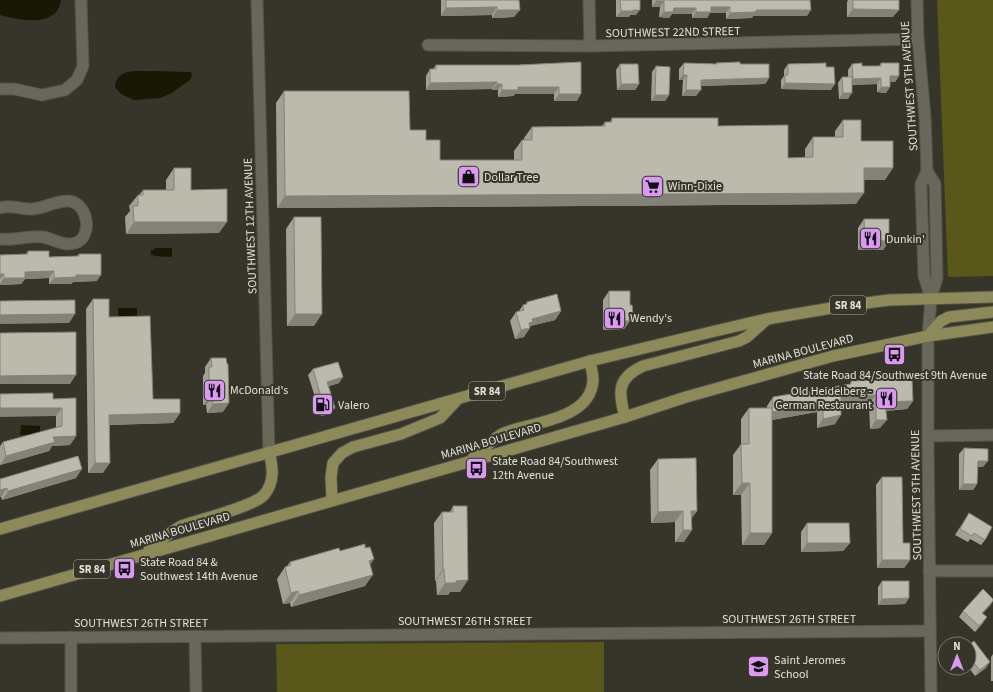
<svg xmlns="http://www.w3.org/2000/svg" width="993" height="692" font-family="'Source Sans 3',sans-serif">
<rect width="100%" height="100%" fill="#35352a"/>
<g fill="#59571a">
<polygon points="937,0 993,0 993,276 948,277"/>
<polygon points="604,642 604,692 277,692 276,644"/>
</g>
<g fill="#191804">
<path d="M0 0H61C57 29 19 20 0 15Z"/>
<path d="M153 71 189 72 192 73 191 79 172 93 160 98 134 100 121 94 115 87C117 67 137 72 153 71Z"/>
<polygon points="154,248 172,248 172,257 154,256 154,255 151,255 151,250 154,250"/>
<rect x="118" y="308" width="19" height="10"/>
<polygon points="21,425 40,426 40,435 20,435"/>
</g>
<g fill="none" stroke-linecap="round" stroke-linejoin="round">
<defs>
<g id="minor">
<polyline points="257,0 269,452"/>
<polyline points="589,0 590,46"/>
<polyline points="917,0 918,39 925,117 927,171 921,184 924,276 931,298"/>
<polyline points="428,45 590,46 918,39"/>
<polyline points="0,89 14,89 42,95 65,90 77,80 83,66 81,0"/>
<polyline points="927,171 935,184 937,278 931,298 928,336 928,447 931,692"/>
<path d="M0 208C11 204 22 210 33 209 45 208 57 200 69 201 89 203 93 238 75 243 64 247 54 239 43 237 29 235 14 241 0 239"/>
<polyline points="928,436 993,435"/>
<polyline points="929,571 993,571"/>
<polyline points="195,636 196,692"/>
<polyline points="71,637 71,692"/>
<polyline points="0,638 930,631"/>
</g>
<g id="primary">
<polyline points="928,336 941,321 949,317 993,312"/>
<path d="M625 417C618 392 617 378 643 366L739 341 747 337 765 321"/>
<path d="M473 458C480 452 496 436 504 433 532 422 591 420 593 380 593 374 591 367 590 361"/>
<polyline points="332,500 331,477 333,463 342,453 353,447 401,434 440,418 457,400"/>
<polyline points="0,529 590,361 711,332 767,319 843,306 889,300 993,297"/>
<path d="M149 550C159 542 173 529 184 525 201 519 253 507 264 495 275 482 273 467 269 452"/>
<polyline points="0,596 625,417 686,397 833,356 928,336 993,327"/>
</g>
</defs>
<use href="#minor" stroke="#54534a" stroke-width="13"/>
<use href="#primary" stroke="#54534a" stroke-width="13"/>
<use href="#minor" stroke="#67675a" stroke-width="11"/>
<use href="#primary" stroke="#8c8a58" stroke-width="11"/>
</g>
<g fill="#a0a095">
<polygon points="441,0 519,0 514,17 492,18 492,15 441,16"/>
<polygon points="616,0 640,0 636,15 630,15 629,17 616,17"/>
<polygon points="652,0 810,0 807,16 753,16 752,18 726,19 726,13 710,13 707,18 692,18 692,14 672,14 669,18 659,17 660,7 652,7"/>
<polygon points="848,0 853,0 893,17 847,17 847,2"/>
<polygon points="581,62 577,101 554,101 554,94 515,94 513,96 498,97 498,90 492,90 492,89 426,90 426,76 430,69 433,69 436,65 518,65"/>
<polygon points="684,63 716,64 716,63 740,64 769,78 765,84 701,86 696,96 682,96 683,80 679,80 679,69"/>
<polygon points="881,63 899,76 895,82 890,82 886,93 877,92 877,84 852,85 848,99 839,99 838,83 842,77 848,77 848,70 852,64 862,66 879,66"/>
<polygon points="620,64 639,84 635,90 617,90 616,70"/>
<polygon points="788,64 826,67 831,90 781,89 781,80 784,76 784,70"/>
<polygon points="656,66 669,95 665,101 651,101 652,72"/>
<polygon points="284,91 410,130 426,140 440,160 514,160 514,151 522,140 524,140 524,138 532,127 602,126 605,122 610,122 612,118 718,126 788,158 805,157 805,149 813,137 835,137 835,131 843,120 861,141 885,180 864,180 856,204 277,208 276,103"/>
<polygon points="174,168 191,190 219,233 126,234 125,217 130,211 129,206 138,195 139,195 143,190 166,190 166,180"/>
<polygon points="294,217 314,326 287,326 286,229"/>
<polygon points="864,219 889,241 883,250 858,250 858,228"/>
<polygon points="28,251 49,257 77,256 79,254 97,281 73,282 71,284 49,284 49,278 25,279 21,284 0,285 0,255 26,254"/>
<polygon points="609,291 630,321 624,329 603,330 603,300"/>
<polygon points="93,299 109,317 153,399 180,413 173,423 110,425 103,473 88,473 86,309"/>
<polygon points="527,302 561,311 555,320 530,326 524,337 515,339 510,321 516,312 519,311 523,305 525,305"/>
<polygon points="211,358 223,412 207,413 206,405 203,405 203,376 205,373 205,367"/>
<polygon points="313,369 339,383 329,386 335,408 330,414 321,416 308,375"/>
<polygon points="851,381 913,401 907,409 886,411 880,428 870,429 869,404 841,405 835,424 817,428 817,412 772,420 772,533 764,545 742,545 741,495 733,495 733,455 741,444 741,419 749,408 767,408 767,406 773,397 850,384"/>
<polygon points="76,398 76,436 70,445 52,446 49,451 0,465 0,446 3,442 56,428 56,416 53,399"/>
<polygon points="964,448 983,467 978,467 977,484 973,490 959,490 959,454"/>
<polygon points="658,459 697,511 691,518 684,542 675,542 675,522 651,523 650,470"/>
<polygon points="882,477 903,543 910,560 904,568 877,568 876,485"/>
<polygon points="76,478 2,500 1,497 0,479"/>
<polygon points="453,506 460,592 450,592 448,595 437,595 436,581 435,581 434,523 442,512 450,512"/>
<polygon points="969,513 985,540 981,545 970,539 968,542 955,535"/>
<polygon points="807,523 850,543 843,551 801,552 801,532"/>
<polygon points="365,548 370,565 365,586 291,607 290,603 283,604 277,579 285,567 287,566 290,562 340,551"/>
<polygon points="882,581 909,598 905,604 878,605 878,587"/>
<polygon points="993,601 983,613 983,623 975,632 959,617 963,611"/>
<polygon points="969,645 986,668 975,676 969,668"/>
<polygon points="993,654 993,681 991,681 991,657"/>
</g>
<g fill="#828279">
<polygon points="656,1 664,1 660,7 652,7"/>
<polygon points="497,7 492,15 441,16 446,8"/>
<polygon points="711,7 730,7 726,13 710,13 707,18 692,18 696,12"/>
<polygon points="674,8 696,8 692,14 672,14 669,18 659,17 664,12"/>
<polygon points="853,9 899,10 893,17 847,17"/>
<polygon points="497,10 520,10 514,17 492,18"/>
<polygon points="633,10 640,10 636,15 630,15 629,17 616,17 621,11"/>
<polygon points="756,10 811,10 807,16 753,16 752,18 726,19 730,13"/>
<polygon points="683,75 687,75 683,80 679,80"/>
<polygon points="890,76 899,76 895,82 886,82"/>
<polygon points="769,78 765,84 697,86 701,80"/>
<polygon points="881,78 877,84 849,85 853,79"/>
<polygon points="497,82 492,89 426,90 430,83"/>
<polygon points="785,83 835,84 831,90 781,89"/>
<polygon points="497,84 502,84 498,90 492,90"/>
<polygon points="621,84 639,84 635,90 617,90"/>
<polygon points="518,87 559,87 554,94 515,94 513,96 498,97 502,90"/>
<polygon points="881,87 890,87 886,93 877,92"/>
<polygon points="686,90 701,90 696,96 682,96"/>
<polygon points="843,93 852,93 848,99 839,99"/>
<polygon points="559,94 581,94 577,101 554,101"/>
<polygon points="655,95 669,95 665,101 651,101"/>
<polygon points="864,168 893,168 885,180 856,180"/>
<polygon points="864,193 856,204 277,208 285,196"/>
<polygon points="134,222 227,222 219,233 126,234"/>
<polygon points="865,241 889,241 883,250 858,250"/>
<polygon points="54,271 49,278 25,279 21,284 0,285 0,284 4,278 25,272"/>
<polygon points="0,274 4,274 0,279"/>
<polygon points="76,275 101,275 97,281 73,282 71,284 49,284 54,278"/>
<polygon points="561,311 555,320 530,326 530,328 524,337 515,339 521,330 532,319"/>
<polygon points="75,314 69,323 0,324 0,315"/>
<polygon points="295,314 322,314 314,326 287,326"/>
<polygon points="630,314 633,314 628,321 630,321 624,329 603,330 609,321"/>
<polygon points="76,375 70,384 0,384 0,376"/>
<polygon points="343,377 339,383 323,388 327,382"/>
<polygon points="876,395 869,404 835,405 841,397"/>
<polygon points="209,397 212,397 206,405 203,405"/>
<polygon points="913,401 907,409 879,411 885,402"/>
<polygon points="229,403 223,412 207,413 213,404"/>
<polygon points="823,403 817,412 766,421 772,412"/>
<polygon points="0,408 62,408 56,416 0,417"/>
<polygon points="335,408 330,414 321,416 325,411"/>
<polygon points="180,413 173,423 102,425 109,415"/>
<polygon points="841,415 835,424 817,428 823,419"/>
<polygon points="876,420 887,420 880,428 870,429"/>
<polygon points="76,436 70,445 52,446 49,451 0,465 6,456 53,437"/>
<polygon points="978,461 988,461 983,467 974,467"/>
<polygon points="95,463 110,463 103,473 88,473"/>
<polygon points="82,469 76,478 2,500 8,491"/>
<polygon points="742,483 750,483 741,495 733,495"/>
<polygon points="963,484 977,484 973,490 959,490"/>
<polygon points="7,488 1,497 0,497 0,490"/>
<polygon points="683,511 675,522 651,523 658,512"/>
<polygon points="691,511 697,511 689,522"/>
<polygon points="683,530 692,530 684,542 675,542"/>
<polygon points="750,533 772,533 764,545 742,545"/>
<polygon points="807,543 850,543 843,551 801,552"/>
<polygon points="374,559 366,571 369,561"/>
<polygon points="882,560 910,560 904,568 877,568"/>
<polygon points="443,569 444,569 436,581 435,581"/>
<polygon points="373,575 365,586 291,607 299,595"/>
<polygon points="468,580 460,592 450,592 448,595 437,595 445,583 456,581"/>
<polygon points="298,591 290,603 283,604 291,593"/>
<polygon points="909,598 905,604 878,605 882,599"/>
<polygon points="993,601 990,606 978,618 982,613"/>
<polygon points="987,617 983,623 975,632 979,626"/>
<polygon points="990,662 986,668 975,676 980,670"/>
</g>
<g fill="#babaad" stroke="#828279">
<polygon points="446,0 519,0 520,10 497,10 497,7 446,8"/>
<polygon points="620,0 640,0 640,10 633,10 633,11 621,11"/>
<polygon points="656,0 810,0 811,10 756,10 756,12 730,13 730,7 711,7 711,12 696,12 696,8 674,8 673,12 664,12 664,1 656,1"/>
<polygon points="853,0 899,0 899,10 853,9"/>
<polygon points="581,62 581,94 559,94 559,87 518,87 518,90 502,90 502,84 497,84 497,82 430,83 430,69 436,69 436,65 518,65"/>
<polygon points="740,62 740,64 769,64 769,78 701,80 701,90 686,90 687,75 683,75 684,63 717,64 716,63"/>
<polygon points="826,63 826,67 834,67 835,84 785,83 785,75 788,75 788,64"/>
<polygon points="862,63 862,66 881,66 881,63 899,63 899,76 890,76 890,87 881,87 881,78 853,79 852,64"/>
<polygon points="620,64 638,64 639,84 621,84"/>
<polygon points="656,66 670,67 669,95 655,95"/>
<polygon points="842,77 852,77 852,93 843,93"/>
<polygon points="284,91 409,91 410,130 426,130 426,140 440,140 440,160 522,160 522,140 532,140 532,127 605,126 605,122 612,122 612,118 718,118 718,126 788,125 788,158 813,157 813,137 843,137 843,120 861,120 861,141 893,141 893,168 864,168 864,193 285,196"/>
<polygon points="174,168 191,168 191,190 227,189 227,222 134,222 133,206 138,206 138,195 143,195 143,190 174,190"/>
<polygon points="294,217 321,217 322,314 295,314"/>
<polygon points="864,219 889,219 889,241 865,241"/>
<polygon points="28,251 49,251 49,257 79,256 79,254 101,254 101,275 76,275 76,277 54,278 54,271 25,272 25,278 4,278 4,274 0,274 0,255 28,254"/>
<polygon points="609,291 630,291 630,305 632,305 633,314 630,314 630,321 609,321"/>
<polygon points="557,294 561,311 532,319 533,322 529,323 530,328 521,330 516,312 524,310 523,305 527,304 527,302"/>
<polygon points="93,299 109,299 109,317 150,316 153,399 180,399 180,413 109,415 110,463 95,463"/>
<polygon points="75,300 75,314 0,315 0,301"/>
<polygon points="76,332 76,375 0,376 0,333"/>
<polygon points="211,358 226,358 227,364 228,364 229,403 213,404 212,397 209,397 209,367 212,367"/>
<polygon points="338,362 343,377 327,382 335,408 325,411 313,369"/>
<polygon points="912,379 913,401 885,402 887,420 876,420 876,395 841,397 841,415 823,419 823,403 772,412 773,397 851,384 851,381"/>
<polygon points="53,393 53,399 76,398 76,436 53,437 55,442 6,456 3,442 62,426 62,408 0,408 0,394"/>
<polygon points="749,408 772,408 772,533 750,533 750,483 742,483 741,444 749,444"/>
<polygon points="964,448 988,449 988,461 978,461 977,484 963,484"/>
<polygon points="78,456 82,469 8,491 7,488 0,490 0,479"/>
<polygon points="696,458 697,511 691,511 692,530 683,530 683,511 658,512 658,459"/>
<polygon points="882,477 902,477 903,543 910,543 910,560 882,560"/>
<polygon points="453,506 467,506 468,580 456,581 456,583 445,583 444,569 443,569 442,512 453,512"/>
<polygon points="969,513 992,527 985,540 974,533 972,536 960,529"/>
<polygon points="807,523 849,523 850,543 807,543"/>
<polygon points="365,544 365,548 370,547 374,559 369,561 373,575 299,595 298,591 291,593 285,567 291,565 290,562 339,548 340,551"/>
<polygon points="882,581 909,581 909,598 882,599"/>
<polygon points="983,589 993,599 993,601 982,613 987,617 979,626 963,611"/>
<polygon points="974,641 990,662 980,670 972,661 969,663 969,645"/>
</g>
<defs>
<symbol id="shop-square" viewBox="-11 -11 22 22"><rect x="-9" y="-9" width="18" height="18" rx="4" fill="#dc99f4" stroke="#35352a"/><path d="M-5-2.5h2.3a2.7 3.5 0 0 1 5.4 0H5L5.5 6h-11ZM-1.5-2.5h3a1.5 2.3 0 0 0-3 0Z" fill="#111"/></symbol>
<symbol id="supermarket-square" viewBox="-11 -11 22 22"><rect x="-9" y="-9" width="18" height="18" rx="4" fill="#dc99f4" stroke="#35352a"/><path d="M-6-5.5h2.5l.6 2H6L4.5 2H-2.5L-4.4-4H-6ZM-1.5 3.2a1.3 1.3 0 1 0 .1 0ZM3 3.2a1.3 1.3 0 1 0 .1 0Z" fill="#111"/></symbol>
<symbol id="restaurant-square" viewBox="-11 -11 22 22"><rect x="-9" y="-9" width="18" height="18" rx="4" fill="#dc99f4" stroke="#35352a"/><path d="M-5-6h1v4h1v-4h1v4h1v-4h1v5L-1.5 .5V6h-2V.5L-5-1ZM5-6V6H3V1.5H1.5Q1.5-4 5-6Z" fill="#111"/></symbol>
<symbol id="bus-square" viewBox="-11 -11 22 22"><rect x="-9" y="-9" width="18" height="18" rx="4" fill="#dc99f4" stroke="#35352a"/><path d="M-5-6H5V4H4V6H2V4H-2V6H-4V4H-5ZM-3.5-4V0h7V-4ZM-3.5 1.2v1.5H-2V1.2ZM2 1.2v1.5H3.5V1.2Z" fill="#111"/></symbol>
<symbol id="fuel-square" viewBox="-11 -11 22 22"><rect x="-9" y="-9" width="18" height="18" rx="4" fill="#dc99f4" stroke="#35352a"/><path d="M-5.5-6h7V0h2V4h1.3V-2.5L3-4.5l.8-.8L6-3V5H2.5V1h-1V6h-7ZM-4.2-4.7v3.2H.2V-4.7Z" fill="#111"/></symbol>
<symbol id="school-square" viewBox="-11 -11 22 22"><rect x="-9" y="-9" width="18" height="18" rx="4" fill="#dc99f4" stroke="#35352a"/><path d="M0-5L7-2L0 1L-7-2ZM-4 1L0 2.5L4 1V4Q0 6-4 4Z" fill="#111"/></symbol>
</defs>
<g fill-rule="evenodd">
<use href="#shop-square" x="456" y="164" width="25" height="25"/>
<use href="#supermarket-square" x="640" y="174" width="25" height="25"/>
<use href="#restaurant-square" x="858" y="226" width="25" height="25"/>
<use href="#restaurant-square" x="602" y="306" width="25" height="25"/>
<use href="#bus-square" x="882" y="342" width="25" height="25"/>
<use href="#restaurant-square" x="202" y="378" width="25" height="25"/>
<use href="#restaurant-square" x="874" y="386" width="25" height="25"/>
<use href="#fuel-square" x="310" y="392" width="25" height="25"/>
<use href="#bus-square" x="464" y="456" width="25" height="25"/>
<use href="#bus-square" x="112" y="556" width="25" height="25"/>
<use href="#school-square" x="746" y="654" width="25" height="25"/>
</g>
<g text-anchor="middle" stroke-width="4" stroke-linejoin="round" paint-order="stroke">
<g fill="#35352a" stroke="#adada5" stroke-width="1">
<rect x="830" y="296" width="36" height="18" rx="3"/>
<rect x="469" y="382" width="36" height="18" rx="3"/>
<rect x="74" y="560" width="36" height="18" rx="3"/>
</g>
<g font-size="11" font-weight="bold" fill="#e1e1da">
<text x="848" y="309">SR 84</text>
<text x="487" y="395">SR 84</text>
<text x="92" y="573">SR 84</text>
</g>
<g font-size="12" fill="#e1e1da" stroke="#35352a">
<text transform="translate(673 32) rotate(-1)" y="4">SOUTHWEST 22ND STREET</text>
<text transform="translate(909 86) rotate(-94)" y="4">SOUTHWEST 9TH AVENUE</text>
<text transform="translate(250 226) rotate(-92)" y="4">SOUTHWEST 12TH AVENUE</text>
<text transform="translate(803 351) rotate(-15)" y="4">MARINA BOULEVARD</text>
<text transform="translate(491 441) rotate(-16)" y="4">MARINA BOULEVARD</text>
<text transform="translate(916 495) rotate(-91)" y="4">SOUTHWEST 9TH AVENUE</text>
<text transform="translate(180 530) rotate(-16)" y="4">MARINA BOULEVARD</text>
<text x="789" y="623">SOUTHWEST 26TH STREET</text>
<text x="465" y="625">SOUTHWEST 26TH STREET</text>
<text x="141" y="627">SOUTHWEST 26TH STREET</text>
</g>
<g font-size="12" fill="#e1e1da" stroke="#35352a" text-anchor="start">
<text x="484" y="181">Dollar Tree</text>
<text x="668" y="190">Winn-Dixie</text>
<text x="886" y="243">Dunkin'</text>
<text x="630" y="322">Wendy's</text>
<text x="895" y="379" text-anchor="middle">State Road 84/Southwest 9th Avenue</text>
<text x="230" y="394">McDonald's</text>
<text x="872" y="395" text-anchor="end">Old Heidelberg -<tspan x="872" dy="14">German Restaurant</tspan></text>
<text x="338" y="409">Valero</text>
<text x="492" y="465">State Road 84/Southwest<tspan x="492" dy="14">12th Avenue</tspan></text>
<text x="140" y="566">State Road 84 &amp;<tspan x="140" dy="14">Southwest 14th Avenue</tspan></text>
<text x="774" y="664">Saint Jeromes<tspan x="774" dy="14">School</tspan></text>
</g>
</g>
<g transform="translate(957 656)"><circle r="19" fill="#35352a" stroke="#7a7a70"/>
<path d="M0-3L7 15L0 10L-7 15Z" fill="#dc99f4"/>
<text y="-6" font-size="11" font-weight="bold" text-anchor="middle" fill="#e1e1da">N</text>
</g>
</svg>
